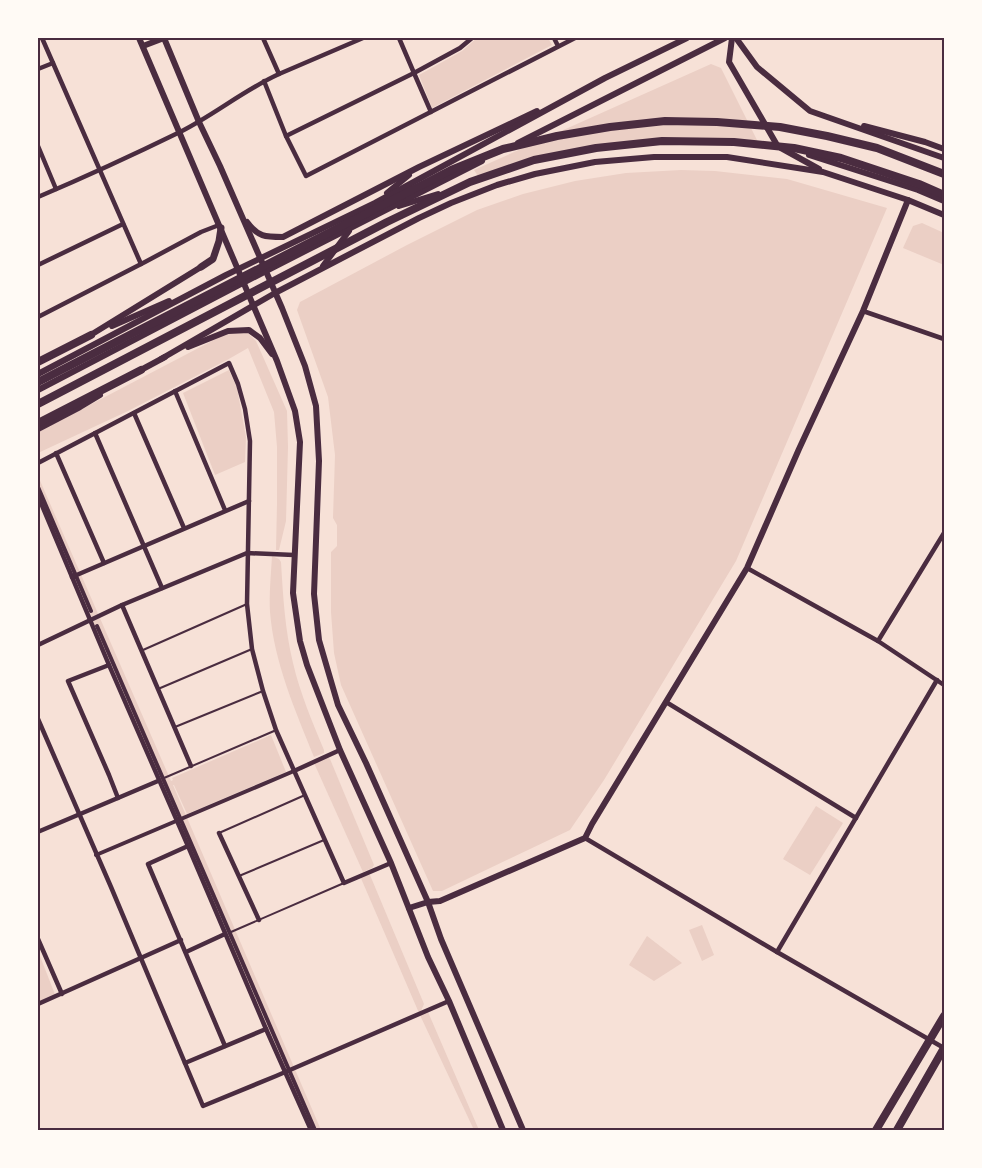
<svg xmlns="http://www.w3.org/2000/svg" width="982" height="1168" font-family="Raleway,sans-serif">
<rect width="100%" height="100%" fill="#f7e1d7"/>
<g fill="#ebcfc5">
<polygon points="477,38 548,38 552,45 432,108 419,75 462,51"/>
<polygon points="711,64 721,68 759,144 589,146 478,176 474,170"/>
<polygon points="681,170 715,171 787,179 887,208 736,561 604,780 570,830 442,891 433,891 341,685 334,653 331,612 331,552 337,546 337,525 333,518 335,455 328,397 297,310 300,302 407,245 477,210 523,194 575,181 626,173"/>
<polygon points="922,223 944,233 944,265 903,248 913,226"/>
<polygon points="231,331 248,333 256,341 287,411 288,447 286,521 279,550 276,550 277,504 277,447 274,412 248,348 227,360 128,411 38,453 38,432"/>
<polygon points="229,370 237,388 246,437 245,462 215,475 183,393"/>
<polygon points="38,476 171,781 173,780 172,778 271,735 286,772 187,814 174,785 173,785 321,1130 312,1130 38,495"/>
<path d="M272 556 279 559 281 562C283 596 285 630 293 663 300 693 312 721 324 750V753L314 757C295 710 274 662 270 612 269 594 271 574 272 556Z"/>
<polygon points="327,757 330,759 374,865 372,868 363,872 314,763"/>
<polygon points="816,806 843,823 810,875 783,859"/>
<polygon points="367,874 370,875 424,1004 420,1013 428,1012 479,1130 474,1130 419,1013 360,876"/>
<polygon points="702,925 714,955 702,961 689,930"/>
<polygon points="647,936 682,963 654,981 629,965"/>
<polygon points="38,951 56,997 38,1004"/>
</g>
<g fill="none" stroke-linecap="round" stroke-linejoin="round">
<g stroke="#4a2c40" stroke-width="2">
<polyline points="143,650 247,604"/>
<polyline points="158,689 252,649"/>
<polyline points="175,727 263,691"/>
<polyline points="164,778 274,731"/>
<polyline points="219,833 305,795"/>
<polyline points="239,876 324,840"/>
<polyline points="231,932 344,883"/>
</g>
<g stroke="#4a2c40" stroke-width="4">
<polyline points="38,487 91,611"/>
<polyline points="97,626 315,1130"/>
<polyline points="96,855 294,771"/>
</g>
<g stroke="#4a2c40" stroke-width="4.5">
<polyline points="42,38 141,264"/>
<polyline points="263,38 279,74 363,38"/>
<polyline points="554,38 558,46"/>
<polyline points="38,69 53,63"/>
<polyline points="264,81 286,136 306,176 575,38"/>
<polyline points="431,112 414,73 460,48 472,38"/>
<polyline points="286,136 414,73 399,38"/>
<polyline points="38,146 56,189"/>
<path d="M38 197C85 177 133 155 180 132 214 115 244 90 279 74"/>
<polyline points="38,265 123,224"/>
<polyline points="863,311 944,339"/>
<polyline points="38,317 145,262 201,232 219,225"/>
<polyline points="175,391 225,510"/>
<polyline points="134,413 184,528"/>
<polyline points="95,433 162,588"/>
<polyline points="56,453 104,563"/>
<polyline points="38,463 229,363 238,384 245,409 250,441 247,604 252,649 263,691 276,730 344,883 391,863"/>
<polyline points="38,496 109,665 188,846 266,1029 311,1130"/>
<polyline points="747,568 878,641 944,685"/>
<polyline points="72,577 249,501"/>
<polyline points="122,605 191,766"/>
<polyline points="878,641 944,533"/>
<polyline points="38,645 122,605 247,553 294,555"/>
<polyline points="109,665 68,681 109,775 118,798"/>
<polyline points="666,702 856,818"/>
<polyline points="38,719 111,887 203,1106 276,1076 449,1001"/>
<polyline points="294,771 340,750"/>
<polyline points="38,831 40,831 158,781"/>
<polyline points="219,833 259,920"/>
<polyline points="585,838 777,952 944,1048"/>
<polyline points="188,846 148,864 225,1046"/>
<polyline points="38,939 62,994"/>
<polyline points="186,952 225,934"/>
<polyline points="777,952 937,680"/>
<polyline points="38,1004 181,940"/>
<polyline points="185,1063 266,1029"/>
</g>
<g stroke="#4a2c40" stroke-width="6">
<polyline points="139,38 277,361 295,411 300,442 293,593 300,641 307,665 340,750 391,863 428,957 449,1001 503,1130"/>
<polyline points="164,38 199,122 220,166 282,308 305,366 316,406 319,461 314,594 319,640 338,705 366,763 428,902 441,939 523,1130"/>
<polyline points="732,38 729,62 777,145 779,146"/>
<polyline points="736,38 757,67 810,111 944,158"/>
<polyline points="143,46 164,38"/>
<polyline points="864,126 925,142 944,149"/>
<polyline points="518,143 725,38"/>
<polyline points="781,148 819,169"/>
<polyline points="809,155 918,190 944,201"/>
<polyline points="387,193 409,175"/>
<polyline points="399,206 438,194"/>
<path d="M247 222C258 237 265 237 283 237L419 167 537 111"/>
<polyline points="323,266 349,231"/>
<polyline points="112,326 169,301"/>
<polyline points="89,336 201,267"/>
<polyline points="188,347 228,331 249,330 260,338 272,354"/>
<polyline points="161,359 275,293 419,218 451,203 497,185 535,174 595,162 654,157 727,157 823,172 908,200 944,215"/>
<polyline points="139,371 165,357"/>
<polyline points="38,374 226,275 375,203 605,78 687,38"/>
<polyline points="38,390 266,271 482,161"/>
<polyline points="38,429 80,407 100,395"/>
<polyline points="409,908 428,902 440,901 585,838 592,824 747,568 799,449 863,311 908,200"/>
</g>
<polyline stroke="#4a2c40" stroke-width="7" points="201,267 213,259 219,241 221,228"/>
<g stroke="#4a2c40" stroke-width="8">
<polyline points="876,1130 944,1016"/>
<polyline points="897,1130 944,1048"/>
</g>
<g stroke="#4a2c40" stroke-width="8">
<polyline points="38,362 91,335"/>
<polyline points="38,382 451,170 503,149 557,136 610,127 665,121 717,122 780,127 827,136 877,148 944,174"/>
<polyline points="38,404 387,222 470,182 534,160 596,148 662,141 734,142 794,148 841,158 919,184 944,195"/>
<polyline points="38,423 141,370"/>
</g>
</g>
<rect width="982" height="1168" fill="none" stroke="#fffaf5" stroke-width="78"/>
<rect x="39" y="39" width="904" height="1090" fill="none" stroke="#4a2c40" stroke-width="2"/>
</svg>
